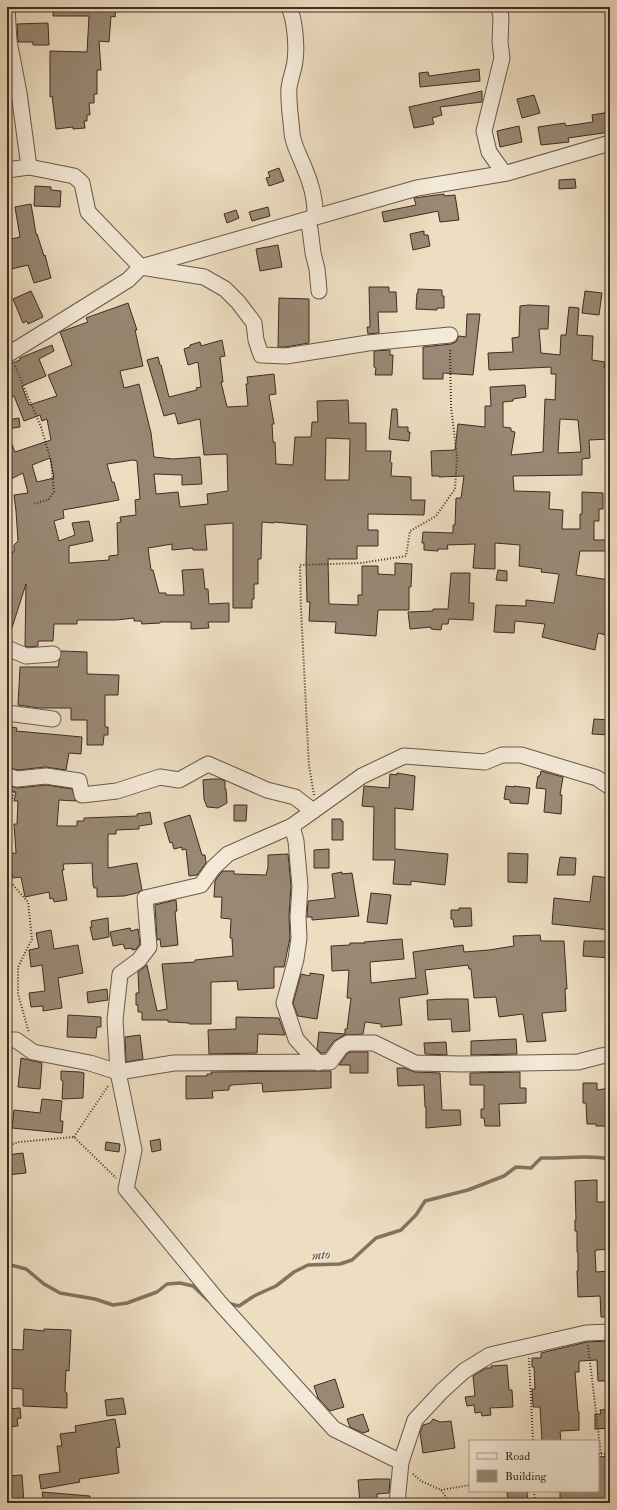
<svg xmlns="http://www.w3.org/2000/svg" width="617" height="1510" font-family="'IM FELL Double Pica',serif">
<rect width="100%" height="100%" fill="#edddc1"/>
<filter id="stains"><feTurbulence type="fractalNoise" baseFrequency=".005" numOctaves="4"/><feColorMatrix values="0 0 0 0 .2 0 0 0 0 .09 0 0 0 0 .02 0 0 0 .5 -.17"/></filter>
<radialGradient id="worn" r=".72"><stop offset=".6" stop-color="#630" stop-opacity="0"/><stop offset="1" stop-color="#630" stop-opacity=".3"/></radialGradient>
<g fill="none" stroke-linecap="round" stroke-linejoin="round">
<g stroke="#847261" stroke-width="3.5">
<polyline points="7,1264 26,1269 44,1284 60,1293 95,1299 113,1305 127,1303 157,1292 167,1284 180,1283 193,1286 209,1301"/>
<path d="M227 1303 239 1306 254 1296 276 1286 294 1272 308 1265 340 1264 352 1260 376 1238 401 1230 416 1215 425 1201 468 1190 504 1176 516 1167 531 1168 541 1158C564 1159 587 1154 610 1159"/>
</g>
</g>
<g fill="#998874" stroke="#3f2c21" fill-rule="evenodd">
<polygon points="53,7 116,7 115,17 111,16 109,42 99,41 101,70 97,70 97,94 94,94 94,103 89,103 90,115 87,115 87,121 84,121 85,128 73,129 73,127 56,129 52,96 50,97 50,51 87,52 89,16 53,16"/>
<polygon points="48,23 49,45 33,45 33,42 18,42 17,24"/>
<polygon points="479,69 480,81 420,87 419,73 428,72 429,76"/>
<polygon points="482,91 482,102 440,107 442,115 432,118 434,124 414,128 409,107"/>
<polygon points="534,95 540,113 522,118 517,99"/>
<polygon points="610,112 610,132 568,138 569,142 541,145 538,127 565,123 566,126 593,122 592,115"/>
<polygon points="519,126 522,142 500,147 497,131"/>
<polygon points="279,168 284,181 269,186 266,178 270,177 268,172"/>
<polygon points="575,179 576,188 559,189 559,180"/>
<polygon points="35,186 51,187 51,190 61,191 60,207 34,206"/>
<polygon points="444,194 444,196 455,195 459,220 440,222 438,211 384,222 382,212 416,205 414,198"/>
<polygon points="31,204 36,234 37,234 44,256 45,255 51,278 34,283 28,265 7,270 7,240 20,237 15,207"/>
<polygon points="268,207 270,216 252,221 249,212"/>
<polygon points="236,210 239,218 227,223 224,214"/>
<polygon points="424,231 424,235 428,235 430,246 413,250 410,234"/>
<polygon points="278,245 282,267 260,271 256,249"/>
<polygon points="369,287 389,287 389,292 396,292 397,312 378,312 379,333 368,334 367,327 370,327"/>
<polygon points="418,289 442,290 442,296 444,296 444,308 437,308 437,310 416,309 417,293 418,293"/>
<polygon points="31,291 43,317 28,324 27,321 23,323 13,299"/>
<polygon points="585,291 602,293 599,315 582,313"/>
<polygon points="279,298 309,299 309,343 285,347 278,347"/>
<path d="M128 303 137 330H135L143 366 120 371 124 388 139 384 151 433 154 457 173 459 200 457 202 484 182 485V475L154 474 156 494 178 492 180 507 208 504 207 494 228 491 227 454 204 455 200 419 178 424 175 413 164 416 147 360 158 357 160 365H161L169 397 197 390 196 388 201 387 198 362 188 365 184 349 190 347V345L200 342 201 346 222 340 225 356 220 357 223 382H221L227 407 248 406 246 384H248L247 377 274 374 276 394 269 395 274 424H272L273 442H275L276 464 293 465 295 437H311L312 422H318L317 401 348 400 349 423H366V451H391L390 462 392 463 391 476 411 477V500H425L424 515 368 514V530H378V546H357V559H328L329 604 358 605V595H362V566H378V574L395 575V563L412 564 411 587H409V610H378L376 636 335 633 336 622 309 621 310 602H307L306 562 307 525 274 522V523L262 522 261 559H258V584H254V599H252V608H233V523L205 525 207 550H193V548L172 550V544L148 548 151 570H153L159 593H166V595H184L182 570 203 569 205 589H208L209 604 229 603V622H208L209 628 191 629V622H160V623L142 624 141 621H134V618L116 620H77V624H54L53 641H38V646L28 647 25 646 26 584 9 637H7V552H14V545L18 541 16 511 14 495 28 493 23 473 7 481V432L15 452 51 440 47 419 42 421 40 415 24 421 14 396 7 398V365L20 360V358L52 345 54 351 39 359 46 376 22 386 29 405 57 396 48 375 72 365 60 332 88 322 86 318ZM326 438 350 439 349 480H325ZM50 458 54 478 37 482 32 465ZM133 460 137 461 140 499 135 500 136 515 120 517 121 522 117 523 118 555 109 556V560L69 563V546L93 541 89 521 72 523 75 535 59 541 54 521 64 518 63 510 119 500 114 482H112L107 464Z"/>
<path d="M529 305 549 306 548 329H539L541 353 560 355 561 335H566L569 307 579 308 577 335 593 336 592 360 605 362 604 368H610V417L607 416 609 439 589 440 590 458 582 459V475L513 476 514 491 550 492 549 509 563 510 562 529H580V514H582V492L603 493V509H599V521H594V540H610V551H580L576 575 610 580V636L598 633 595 650 542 637 545 624 515 621 514 633 494 632 496 605 526 606V600L554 603 559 574 541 572 542 569 519 566 520 545 495 543V569L473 568 475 544 447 545 448 549H438V551L424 550V543H422L423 532 453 533V525H455L456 498H461L464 476 439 477V476H432L431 451 455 450 458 424 485 427V406H491L490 387 525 385 526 397 513 399V401L503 402V427L511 428V431L515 432 511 455 543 452 545 399 555 400 556 374H551V367L489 370 488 353 513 352 512 338 519 337 520 306ZM560 419 578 420 581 452 558 453Z"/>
<polygon points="467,314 480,314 473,375 443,373 443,379 423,379 423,347 451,344 456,342 459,336 466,337"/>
<polygon points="390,350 390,355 393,355 392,375 375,375 376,368 374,367 374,351"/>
<polygon points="392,409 397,409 398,427 408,427 408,432 410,432 409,441 389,439"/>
<polygon points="19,418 20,427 7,429 7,420"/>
<polygon points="498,570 507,571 507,581 496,580"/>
<polygon points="451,573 470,573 469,603 474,603 473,620 449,619 448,624 442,624 441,630 431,629 431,627 410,629 408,612 433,611 433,609 448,609"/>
<polygon points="61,651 87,652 87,674 119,675 118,695 105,695 105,727 108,727 108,735 104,735 103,745 87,745 87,720 71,720 71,708 39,708 18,705 20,667 58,667"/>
<polygon points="594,719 610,720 610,735 592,734"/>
<polygon points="7,726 17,728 16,731 82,737 81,754 69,753 66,770 45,767 18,770 7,767"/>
<polygon points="541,771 563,777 560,795 562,795 561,814 544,812 546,789 536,788 538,776 540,776"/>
<polygon points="397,773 415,776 413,810 395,808 395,849 448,854 445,885 411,881 411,885 393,884 395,860 373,860 374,807 362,806 364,786 389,788 390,774 397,775"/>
<polygon points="212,779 220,779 225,781 225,789 226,789 227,803 218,808 207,807 204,799 203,780"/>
<polygon points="7,785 18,788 46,785 72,789 76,801 59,800 57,826 77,826 77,821 84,821 84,818 137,816 137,814 150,812 152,824 139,826 139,829 116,830 116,834 108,834 108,868 137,863 142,890 137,893 124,896 97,897 97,888 94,888 93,885 92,863 63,864 64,870 62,870 67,900 54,902 53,898 50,899 49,892 25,897 21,877 13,878 12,874 9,874 7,854 16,853 14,824 17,824 18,801 14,801 16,792 7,790"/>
<polygon points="506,786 514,787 514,786 530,788 528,804 510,803 510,800 504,799"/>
<polygon points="234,805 247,805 246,821 234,821"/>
<polygon points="190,815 202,855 205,855 206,863 197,875 189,876 186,849 182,850 182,847 174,849 172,842 170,843 164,823"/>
<polygon points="332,819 341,819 341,821 343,821 343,840 332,840"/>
<polygon points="329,849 329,868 314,868 314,850"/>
<polygon points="508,853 528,854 527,883 508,882"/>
<polygon points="288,854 291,886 289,916 290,938 284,967 274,967 274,988 238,990 237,981 211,982 211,1024 189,1024 189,1023 168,1022 168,1020 142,1020 142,1012 138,1012 138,1005 136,1005 136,993 139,993 138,972 147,965 157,1011 167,1009 162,964 195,962 195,960 233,956 232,938 230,938 231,919 221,918 222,897 214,897 215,881 220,874 223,871 234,871 234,874 266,875 268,867 268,855"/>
<polygon points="560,857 576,858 575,875 557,875"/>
<polygon points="342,872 342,874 352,873 359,916 312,920 312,917 307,917 308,901 335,898 332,874"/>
<polygon points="593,876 610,878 610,930 552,924 554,898 590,902"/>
<polygon points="371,893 391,895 387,924 367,922"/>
<polygon points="176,900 177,911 175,912 178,945 161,947 160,939 157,940 155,905"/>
<polygon points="459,908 471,908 472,926 454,927 453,919 451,919 451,910 459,910"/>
<polygon points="108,918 109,937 93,940 90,927 92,927 91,921"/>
<polygon points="130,928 131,931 138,929 140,944 136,949 132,950 132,948 125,949 123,944 113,946 110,932"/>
<polygon points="51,930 54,949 78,945 83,973 58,978 62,1008 43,1011 43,1006 31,1007 29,993 45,991 42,965 31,967 29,950 39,948 36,933"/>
<polygon points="540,935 541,941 564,941 567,989 565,989 566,1011 542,1013 546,1041 527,1042 523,1014 499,1017 496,997 474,998 471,969 469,969 468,965 425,970 428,994 399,998 402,1025 381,1027 381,1024 365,1022 363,1034 344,1035 334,1041 325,1053 321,1053 317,1049 319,1032 345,1034 345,1029 347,1029 351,998 347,998 349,970 332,971 331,946 350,945 350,943 363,943 364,944 364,942 402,939 404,959 370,962 371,983 416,978 413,952 463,945 464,952 489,950 514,946 513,936"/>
<polygon points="584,941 610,941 610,958 583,956"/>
<polygon points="310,973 324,975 317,1019 298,1016 293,1003 301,974 310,976"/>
<polygon points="107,989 108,1000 88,1003 87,992"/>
<polygon points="446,999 468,999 470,1031 452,1032 451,1019 428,1020 427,1000"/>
<polygon points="68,1015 101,1017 101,1027 97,1027 96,1038 67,1037"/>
<polygon points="236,1017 279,1018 285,1035 258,1034 257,1053 209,1054 208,1030 236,1029"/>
<polygon points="140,1035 143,1059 126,1062 125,1037"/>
<polygon points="516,1039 517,1054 471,1055 471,1041"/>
<polygon points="446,1042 447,1055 425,1054 424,1043"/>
<polygon points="350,1052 368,1052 368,1073 350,1073 350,1065 339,1065 347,1054"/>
<polygon points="21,1058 42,1063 40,1089 18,1087"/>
<polygon points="397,1068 404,1068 415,1072 440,1073 442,1110 460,1110 461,1125 426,1128 426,1107 425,1107 424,1085 398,1086"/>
<polygon points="61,1071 80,1072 84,1073 83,1098 62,1099 63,1081 61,1080"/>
<polygon points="314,1071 331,1071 331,1088 263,1092 262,1083 231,1085 231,1086 229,1086 229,1090 212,1091 213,1098 186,1099 186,1076 207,1076 207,1074 212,1074 211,1072"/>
<polygon points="520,1072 520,1088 526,1088 526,1103 499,1104 500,1126 485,1126 484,1118 481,1118 481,1109 484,1109 484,1085 470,1085 470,1073"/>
<polygon points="583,1083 597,1083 597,1090 610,1088 610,1126 596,1126 596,1124 587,1124 586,1103 583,1103"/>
<polygon points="42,1099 62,1101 60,1121 63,1121 62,1133 12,1128 14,1110 40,1113"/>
<polygon points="160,1139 161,1150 152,1152 150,1141"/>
<polygon points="106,1142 120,1144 119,1152 105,1150"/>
<polygon points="23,1153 26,1173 7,1175 7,1155"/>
<polygon points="597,1180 597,1202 610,1202 610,1249 596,1250 596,1251 595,1251 596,1272 610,1271 610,1317 601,1317 600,1296 578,1297 577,1271 578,1271 578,1253 577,1252 577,1231 575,1231 575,1220 576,1220 575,1181"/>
<polygon points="24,1329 44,1331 44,1329 71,1330 69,1371 66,1370 65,1392 67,1393 67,1408 23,1406 23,1389 7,1388 8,1349 23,1350"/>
<polygon points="610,1341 610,1381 598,1381 597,1360 579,1361 579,1372 575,1372 578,1412 579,1412 579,1430 560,1431 561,1441 542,1441 540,1407 533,1407 532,1389 535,1389 534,1367 532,1367 532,1358 541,1358 541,1353 587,1342"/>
<polygon points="507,1365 509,1390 512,1390 513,1407 490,1408 491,1415 482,1416 481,1412 475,1413 474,1405 467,1406 465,1397 475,1396 473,1376 486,1368 491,1368 491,1366"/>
<polygon points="335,1379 344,1407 330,1411 318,1398 314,1386"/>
<polygon points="123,1398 126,1414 107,1416 105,1400"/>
<polygon points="20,1408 21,1418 17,1419 18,1426 7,1427 7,1409"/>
<polygon points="610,1409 610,1428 595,1429 595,1414 601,1414 600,1410"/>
<polygon points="363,1414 369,1431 363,1433 350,1427 347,1419"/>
<polygon points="115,1419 120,1447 116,1448 119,1473 79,1479 80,1482 41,1489 39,1475 60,1472 57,1446 62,1446 60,1434 76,1432 75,1426"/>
<polygon points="433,1419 440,1422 451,1421 455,1448 423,1453 420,1433 423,1425 430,1423"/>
<polygon points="610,1456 610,1503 560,1503 560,1491 598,1491 598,1457"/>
<polygon points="22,1475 24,1503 10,1503 10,1497 7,1497 7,1476"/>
<polygon points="376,1479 390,1479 389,1493 377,1494 378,1502 360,1503 358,1480"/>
<polygon points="507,1491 527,1491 528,1503 508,1503"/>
<polygon points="42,1492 90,1496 89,1503 44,1503"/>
</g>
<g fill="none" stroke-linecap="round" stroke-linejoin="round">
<defs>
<g id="minor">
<path d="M289 7C295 20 297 47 295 61 294 70 290 79 289 88 288 103 291 118 292 133 293 145 300 156 304 167 311 183 316 199 315 217"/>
<polyline points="499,7 501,18 500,42 502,58 484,131 489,152 504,173"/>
<polyline points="7,8 9,41 19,93 29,167"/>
<polyline points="7,170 29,167 74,176 82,183 88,212 141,267 204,277 225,289 238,302 254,323 256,340 261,355 286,356 368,343 450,335"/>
<polyline points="307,220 310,229 313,253 317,269 319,291"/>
<polyline points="7,355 128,280 141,267 417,188 507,173 610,143"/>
<polyline points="7,648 26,656 53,654"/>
<polyline points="7,713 53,719"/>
<polyline points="7,776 17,779 46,776 79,781 82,795 117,791 160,777 179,780 208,764 267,790 295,797 313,811"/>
<polyline points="292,826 296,841 300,886 298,917 299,938 296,959 284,1003 296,1039 318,1063"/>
<polyline points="7,1040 16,1040 33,1052 90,1063 118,1072 174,1063 330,1062 341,1047 348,1043 374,1043 415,1063 462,1064 578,1062 601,1056 610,1055"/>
<polyline points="401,1462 334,1429 219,1302 126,1189 134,1150 118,1072 115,1020 120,974 139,960 149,947 145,898 201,885 213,868 228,854 292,826 362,776 404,756 485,762 502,755 521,755 597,778 610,787"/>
<polyline points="397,1503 401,1462 415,1420 442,1391 464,1371 490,1355 586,1333 610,1332"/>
</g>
</defs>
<use href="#minor" stroke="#6a5849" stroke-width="17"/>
<g stroke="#3f2c21" stroke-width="2" stroke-dasharray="1 2" stroke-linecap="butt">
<polyline points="15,366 41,427 51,461 54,492 48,500 33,504"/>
<polyline points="314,795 309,766 301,609 300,565 361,563 406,556 410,531 436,516 455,489 457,456 451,407 450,349"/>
<polyline points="7,819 14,792"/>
<polyline points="7,878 28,902 32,939 18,967 18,994 29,1033"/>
<polyline points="74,1137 108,1086"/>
<polyline points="7,1146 19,1142 74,1137 116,1178"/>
<polyline points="588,1345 601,1454 598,1454"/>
<polyline points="529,1358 533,1441"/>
<polyline points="601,1454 610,1454"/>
<polyline points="413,1474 421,1481 441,1490 450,1503"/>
<polyline points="441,1490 470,1485"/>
<polyline points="534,1491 535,1503"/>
</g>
<use href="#minor" stroke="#f3e9d7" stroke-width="15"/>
</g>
<g text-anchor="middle" stroke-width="3" stroke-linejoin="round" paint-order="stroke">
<g font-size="14" font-style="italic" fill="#5c493c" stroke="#f3e9d7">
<text transform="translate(321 1254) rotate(-4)" y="5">mto</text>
</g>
</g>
<rect width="617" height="1510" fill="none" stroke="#edddc1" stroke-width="24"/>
<rect x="8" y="8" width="601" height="1494" fill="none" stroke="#3f2c21" stroke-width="2"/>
<rect x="12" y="12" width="593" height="1486" fill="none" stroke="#3f2c21"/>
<rect x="469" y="1440" width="130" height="52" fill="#f3e9d7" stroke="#ab9d8e"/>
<rect x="477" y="1453" width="20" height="6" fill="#f3e9d7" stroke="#ab9d8e"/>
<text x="505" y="1460" font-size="12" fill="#3f2c21">Road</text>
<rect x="477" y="1470" width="20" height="12" fill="#998874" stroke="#ab9d8e"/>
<text x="505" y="1480" font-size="12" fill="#3f2c21">Building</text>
<rect width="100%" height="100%" filter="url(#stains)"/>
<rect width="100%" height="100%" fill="url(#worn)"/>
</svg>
